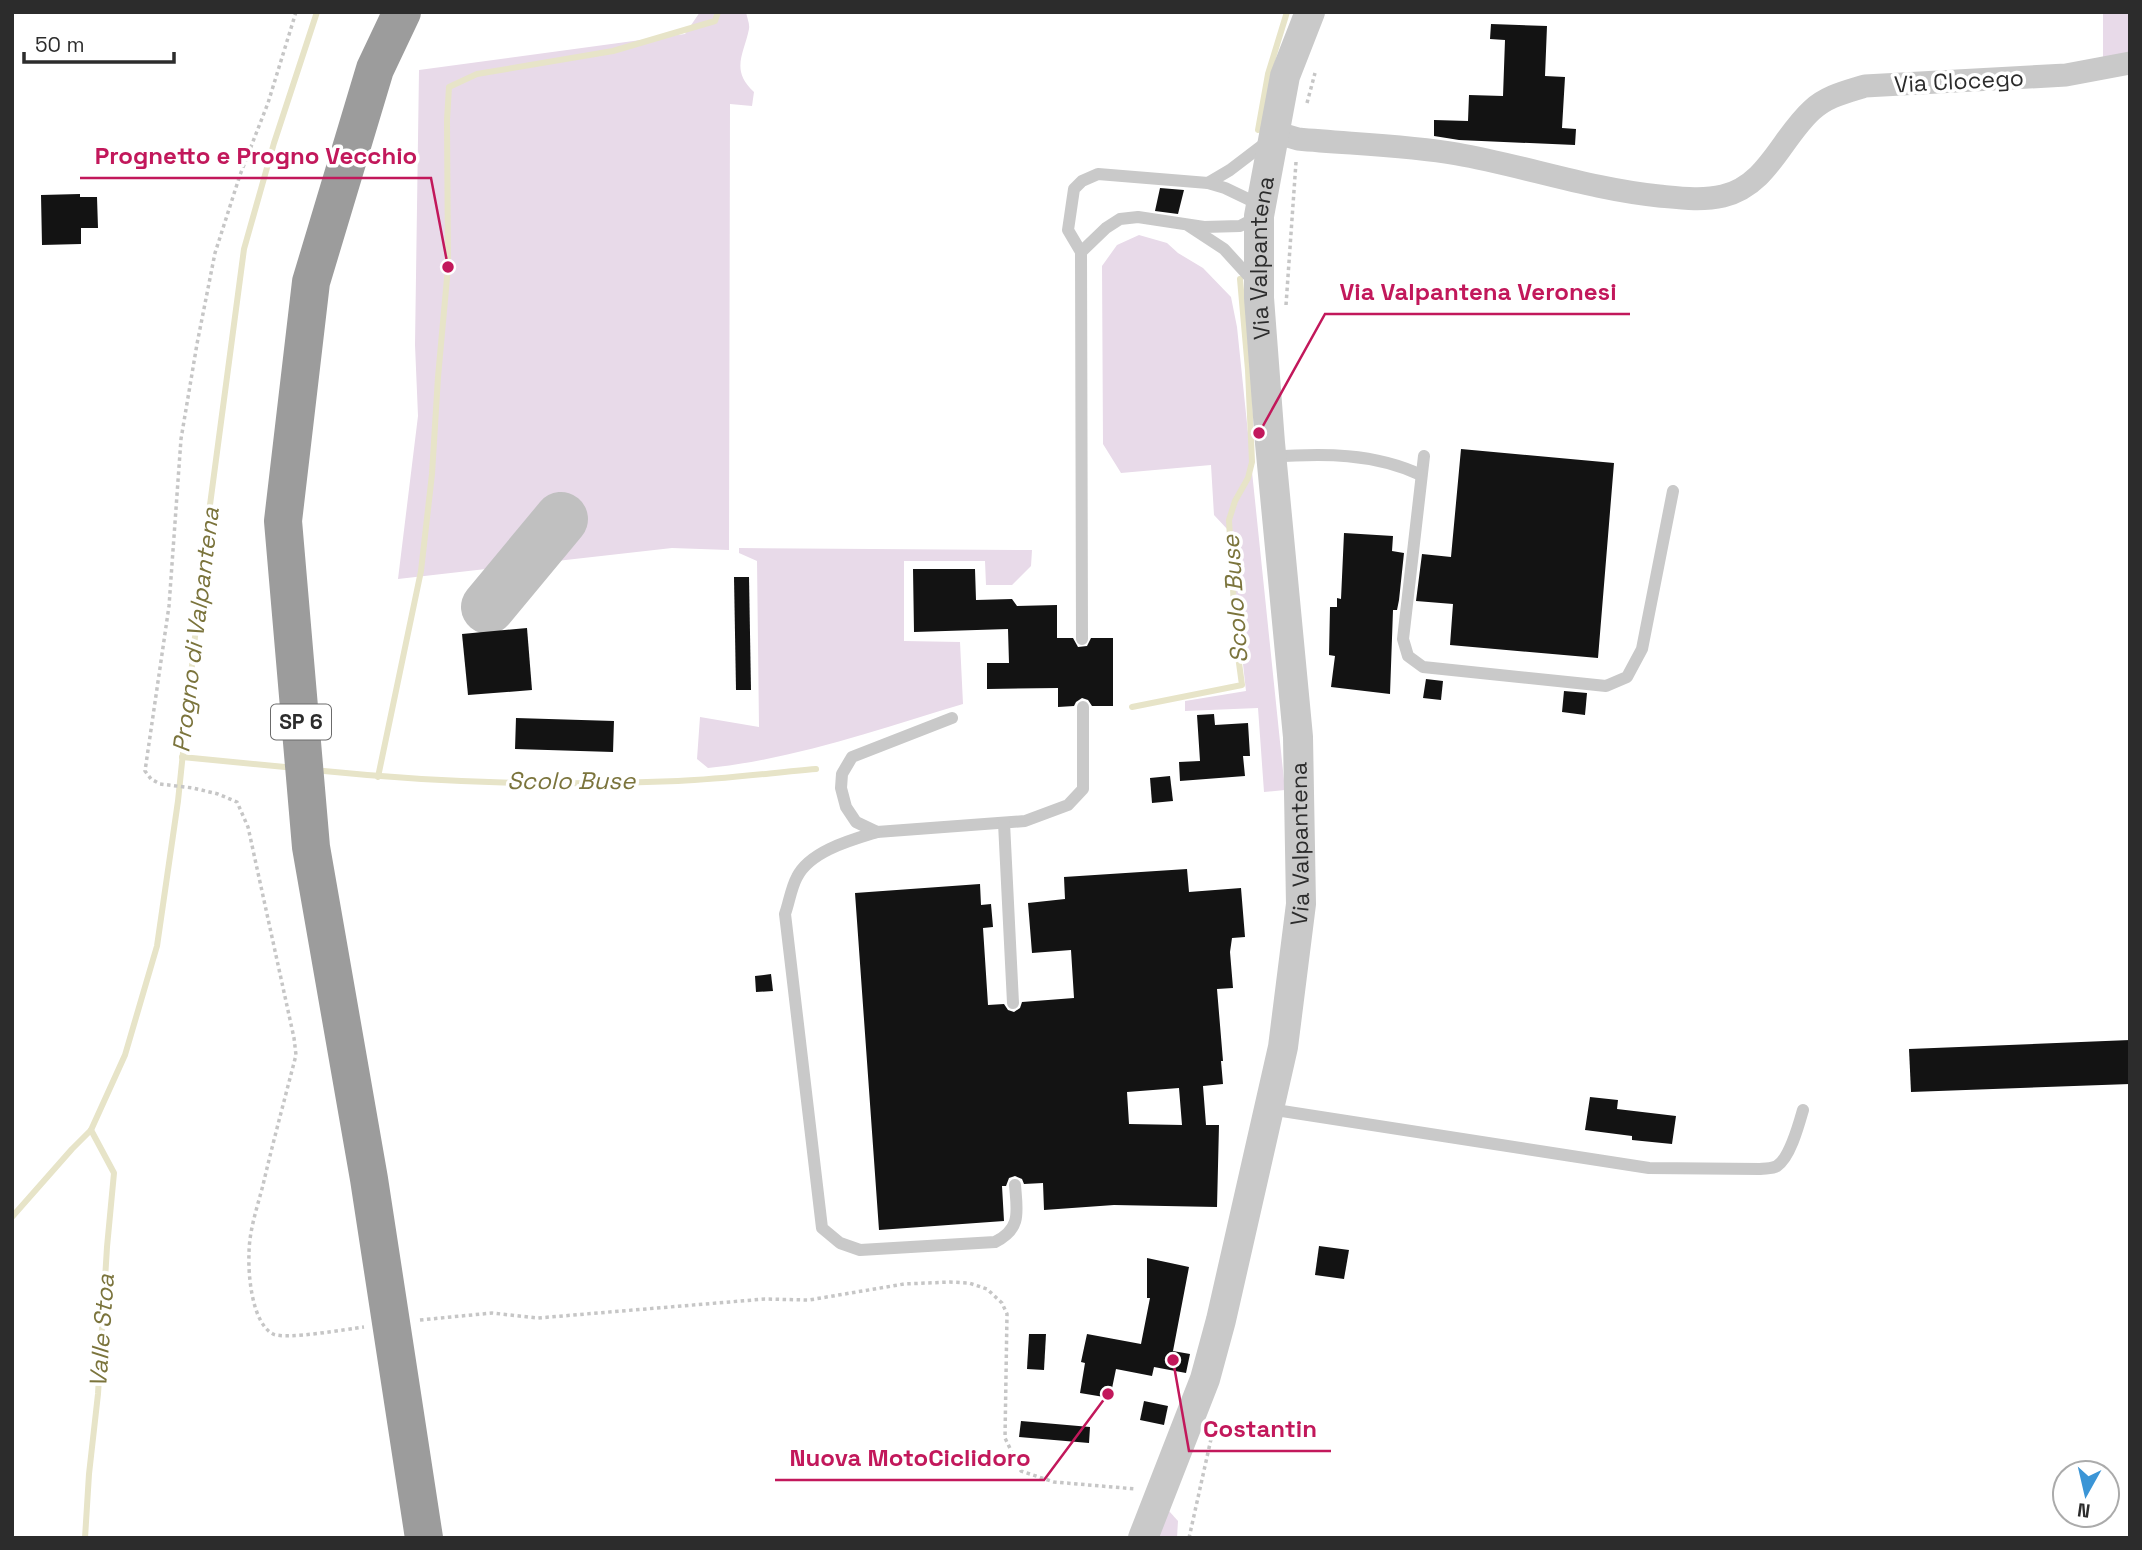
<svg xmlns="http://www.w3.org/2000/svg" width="2142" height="1550" font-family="'Space Grotesk',sans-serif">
<rect width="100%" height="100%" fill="#fff"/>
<g fill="#e8dae9">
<path d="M700 12H746C747 18 750 24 749 29 744 54 730 70 754 92L752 106 730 104 729 550 672 548 398 579 418 416 415 345 419 70 685 34Z"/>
<polygon points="2103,12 2130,12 2130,57 2103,62"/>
<polygon points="1139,235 1167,243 1178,253 1203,268 1231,297 1237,327 1285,790 1264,792 1258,708 1185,711 1185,701 1246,691 1228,530 1214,515 1211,465 1121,473 1103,444 1102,266 1117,245"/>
<path d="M739 548 1032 550 1031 566 1012 585H986L985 561H904V641L960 642 963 704C879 729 795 759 708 768L697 759 700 717 759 727 757 561 739 553Z"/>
<polygon points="1169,1511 1178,1521 1177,1538 1157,1538"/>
</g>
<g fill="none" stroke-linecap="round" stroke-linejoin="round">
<g stroke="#e7e4c8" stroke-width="6">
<polyline points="1258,130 1268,74 1287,12"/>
<polyline points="1132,707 1242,685 1236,641 1229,520 1235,501 1248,478 1252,462 1248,370 1240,279"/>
<polyline points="182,757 285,767"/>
<path d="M324 771C441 783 561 786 678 781 724 779 770 773 816 769"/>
<polyline points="378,777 421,571 432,474 438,377 448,267 447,120 449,87 477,74 613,51 715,21 718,12"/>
<polyline points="12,1217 72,1149 91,1130 125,1055 157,946 178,801 204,550 244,249 274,143 317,12"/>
<polyline points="85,1538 89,1474 98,1394 107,1247 114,1173 91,1130"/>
</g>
<polyline stroke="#c0c0c0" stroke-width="54" points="488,607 561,519"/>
</g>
<g fill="#131313" fill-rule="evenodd">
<polygon points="1491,24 1547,26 1545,76 1565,77 1562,128 1576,129 1575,145 1459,140 1434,136 1434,120 1468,121 1469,95 1503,96 1505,40 1490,39"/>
<polygon points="1160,188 1184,190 1178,214 1155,211"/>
<polygon points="80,194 80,197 97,197 98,228 81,228 81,244 42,245 41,195"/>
<polygon points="1461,449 1614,463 1598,658 1450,645 1453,604 1416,601 1422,554 1451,557"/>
<polygon points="1344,533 1393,536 1392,551 1404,553 1399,600 1397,610 1393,610 1390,694 1331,687 1335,656 1329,655 1330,607 1337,607 1337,598 1341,599"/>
<polygon points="913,569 975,569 976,600 1012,599 1017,606 1057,605 1057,638 1073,638 1078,647 1087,646 1091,638 1113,638 1113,706 1092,706 1088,700 1082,698 1076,702 1074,706 1058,707 1058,688 987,689 987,663 1009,663 1008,629 914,632"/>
<polygon points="734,577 749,577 751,690 736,690"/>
<polygon points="527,628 532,690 468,695 462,634"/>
<polygon points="1426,679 1443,681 1441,700 1423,698"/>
<polygon points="1564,691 1587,693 1585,715 1562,712"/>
<polygon points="1214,714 1215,725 1248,723 1250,756 1243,756 1245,776 1180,781 1179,762 1200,761 1197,715"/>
<polygon points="516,718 614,721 613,752 515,749"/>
<polygon points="1170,776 1173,801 1152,803 1150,778"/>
<path d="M1187 869 1189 892 1241 888 1245 937 1232 938 1230 952 1233 988 1217 989 1223 1061H1221L1223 1084 1203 1086 1206 1125H1219L1217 1207 1114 1205 1044 1210 1043 1183 1024 1184 1022 1179 1015 1176 1009 1178 1006 1186H1002L1004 1221 879 1230 855 893 980 884 981 905 991 904 993 927 983 928 988 1005 1004 1004 1008 1010 1014 1012 1020 1008 1022 1002 1074 998 1071 950 1032 953 1028 903 1065 899 1064 877ZM1179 1088 1182 1125 1129 1124 1127 1092Z"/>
<polygon points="771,974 773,991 756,992 755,976"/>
<polygon points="2130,1040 2130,1084 1911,1092 1909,1049"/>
<polygon points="1590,1097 1618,1100 1617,1109 1676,1116 1672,1144 1632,1140 1632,1136 1585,1130"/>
<polygon points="1319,1246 1349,1250 1344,1279 1315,1275"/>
<polygon points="1147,1258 1189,1267 1173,1351 1190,1354 1186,1373 1154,1367 1152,1376 1116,1369 1110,1398 1080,1393 1085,1363 1081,1362 1087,1334 1141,1344 1150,1298 1147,1298"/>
<polygon points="1029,1334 1046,1334 1044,1370 1027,1369"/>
<polygon points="1144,1401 1168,1406 1164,1425 1140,1420"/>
<polygon points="1021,1421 1090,1427 1089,1443 1019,1437"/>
</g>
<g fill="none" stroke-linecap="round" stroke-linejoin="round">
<g stroke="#c6c6c6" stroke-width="3.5" stroke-dasharray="3.5 3.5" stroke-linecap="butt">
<path d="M296 12 268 103 240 175 215 253 197 344 181 439 169 606 145 771 151 779 160 784 193 788 218 794 237 802 248 827 294 1038 296 1055C285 1098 273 1142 263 1185 257 1208 249 1231 249 1254 248 1275 252 1323 273 1334 286 1340 347 1329 364 1327"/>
<polyline points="1307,103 1315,73"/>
<polyline points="1286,305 1296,162"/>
<polyline points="420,1320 492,1313 538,1318 765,1299 809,1300 904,1284 950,1282 969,1283 987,1289 1002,1303 1007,1314 1005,1438 1021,1471 1054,1482 1136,1489"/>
<polyline points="1189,1538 1213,1430"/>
</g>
<g stroke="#c9c9c9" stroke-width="12">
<polyline points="1208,183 1230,170 1268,141"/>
<polyline points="1189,226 1224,249 1254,282"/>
<polyline points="1081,252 1106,228 1120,219 1138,217 1204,227 1240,226 1259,216 1250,200 1225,188 1208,183 1098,174 1082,181 1074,189 1068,230 1081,252 1082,639"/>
<polyline points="1424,456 1403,639 1408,656 1423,667 1606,686 1627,677 1642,649 1673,491"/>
<path d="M1271 457C1323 453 1374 453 1421 475"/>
<polyline points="952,718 852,757 842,774 841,788 846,807 856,822 877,832 1025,821 1068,805 1083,789 1083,707"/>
<polyline points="1004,823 1013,1003"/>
<path d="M877 832C851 840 810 851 797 877 791 888 789 903 785 914L822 1228 840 1243 860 1250 995 1242C1022 1229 1017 1211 1015 1185"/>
<path d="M1269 1109 1649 1168 1760 1169C1767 1168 1772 1169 1777 1166 1790 1158 1799 1124 1803 1110"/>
</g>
<path stroke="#c9c9c9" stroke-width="23" d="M1274 132 1298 139C1351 144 1405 145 1457 154 1525 166 1590 189 1659 196 1680 198 1702 201 1723 196 1768 185 1781 138 1812 110 1827 96 1846 92 1865 86L2066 75 2130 63"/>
<path stroke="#c9c9c9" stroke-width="30" id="s1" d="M1143 1538 1205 1379 1221 1320 1283 1047 1301 904 1298 737 1270 443 1259 298V216L1285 76 1310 12"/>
<polyline stroke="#9c9c9c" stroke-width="38" points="402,12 375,69 311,282 283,521 311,847 369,1179 424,1538"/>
</g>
<g text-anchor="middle" stroke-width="7" stroke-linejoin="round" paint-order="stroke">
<rect fill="#fff" stroke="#6b6b6b" stroke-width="2" x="271" y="704.5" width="60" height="35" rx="5"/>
<g font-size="21" font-weight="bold" fill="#2c2c2c">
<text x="301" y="729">SP 6</text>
</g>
<g font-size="23" fill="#2c2c2c" stroke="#fff">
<text transform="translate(1959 81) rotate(-3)" y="8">Via Clocego</text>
<text dy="8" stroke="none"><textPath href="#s1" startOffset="1304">Via Valpantena</textPath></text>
<text dy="8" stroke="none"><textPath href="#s1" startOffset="716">Via Valpantena</textPath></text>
</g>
<g font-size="24" font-style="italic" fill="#7b743c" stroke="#fff">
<text transform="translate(1235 599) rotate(-94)" y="8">Scolo Buse</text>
<text transform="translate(196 630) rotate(-83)" y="8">Progno di Valpantena</text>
<text x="571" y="789">Scolo Buse</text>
<text transform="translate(102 1331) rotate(-86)" y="8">Valle Stoa</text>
</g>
</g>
<path fill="none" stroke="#c2185b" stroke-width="2.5" d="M448 267L431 178H80M1259 433L1325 314H1630M1173 1360L1189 1451H1331M1108 1394L1044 1480H775"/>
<g fill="#c2185b" stroke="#fff" stroke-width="2.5">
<circle cx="448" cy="267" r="7"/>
<circle cx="1259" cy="433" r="7"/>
<circle cx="1173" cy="1360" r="7"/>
<circle cx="1108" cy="1394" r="7"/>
</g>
<g font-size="24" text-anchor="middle" font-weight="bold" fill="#c2185b" stroke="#fff" stroke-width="7" stroke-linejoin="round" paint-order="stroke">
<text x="256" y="164">Prognetto e Progno Vecchio</text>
<text x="1478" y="300">Via Valpantena Veronesi</text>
<text x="1260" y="1437">Costantin</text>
<text x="910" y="1466">Nuova MotoCiclidoro</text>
</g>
<rect width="2142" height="1550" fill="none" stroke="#2c2c2c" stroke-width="28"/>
<g transform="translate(2086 1494) rotate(188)"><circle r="33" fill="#ffffff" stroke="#ababab" stroke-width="2"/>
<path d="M0-5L12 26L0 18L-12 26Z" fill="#3b95d6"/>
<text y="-10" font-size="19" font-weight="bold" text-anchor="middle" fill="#2c2c2c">N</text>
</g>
<path d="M24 52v10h150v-10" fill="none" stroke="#2c2c2c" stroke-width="3.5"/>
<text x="35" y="52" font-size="21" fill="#2c2c2c" stroke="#ffffff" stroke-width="5" paint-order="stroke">50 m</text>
</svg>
